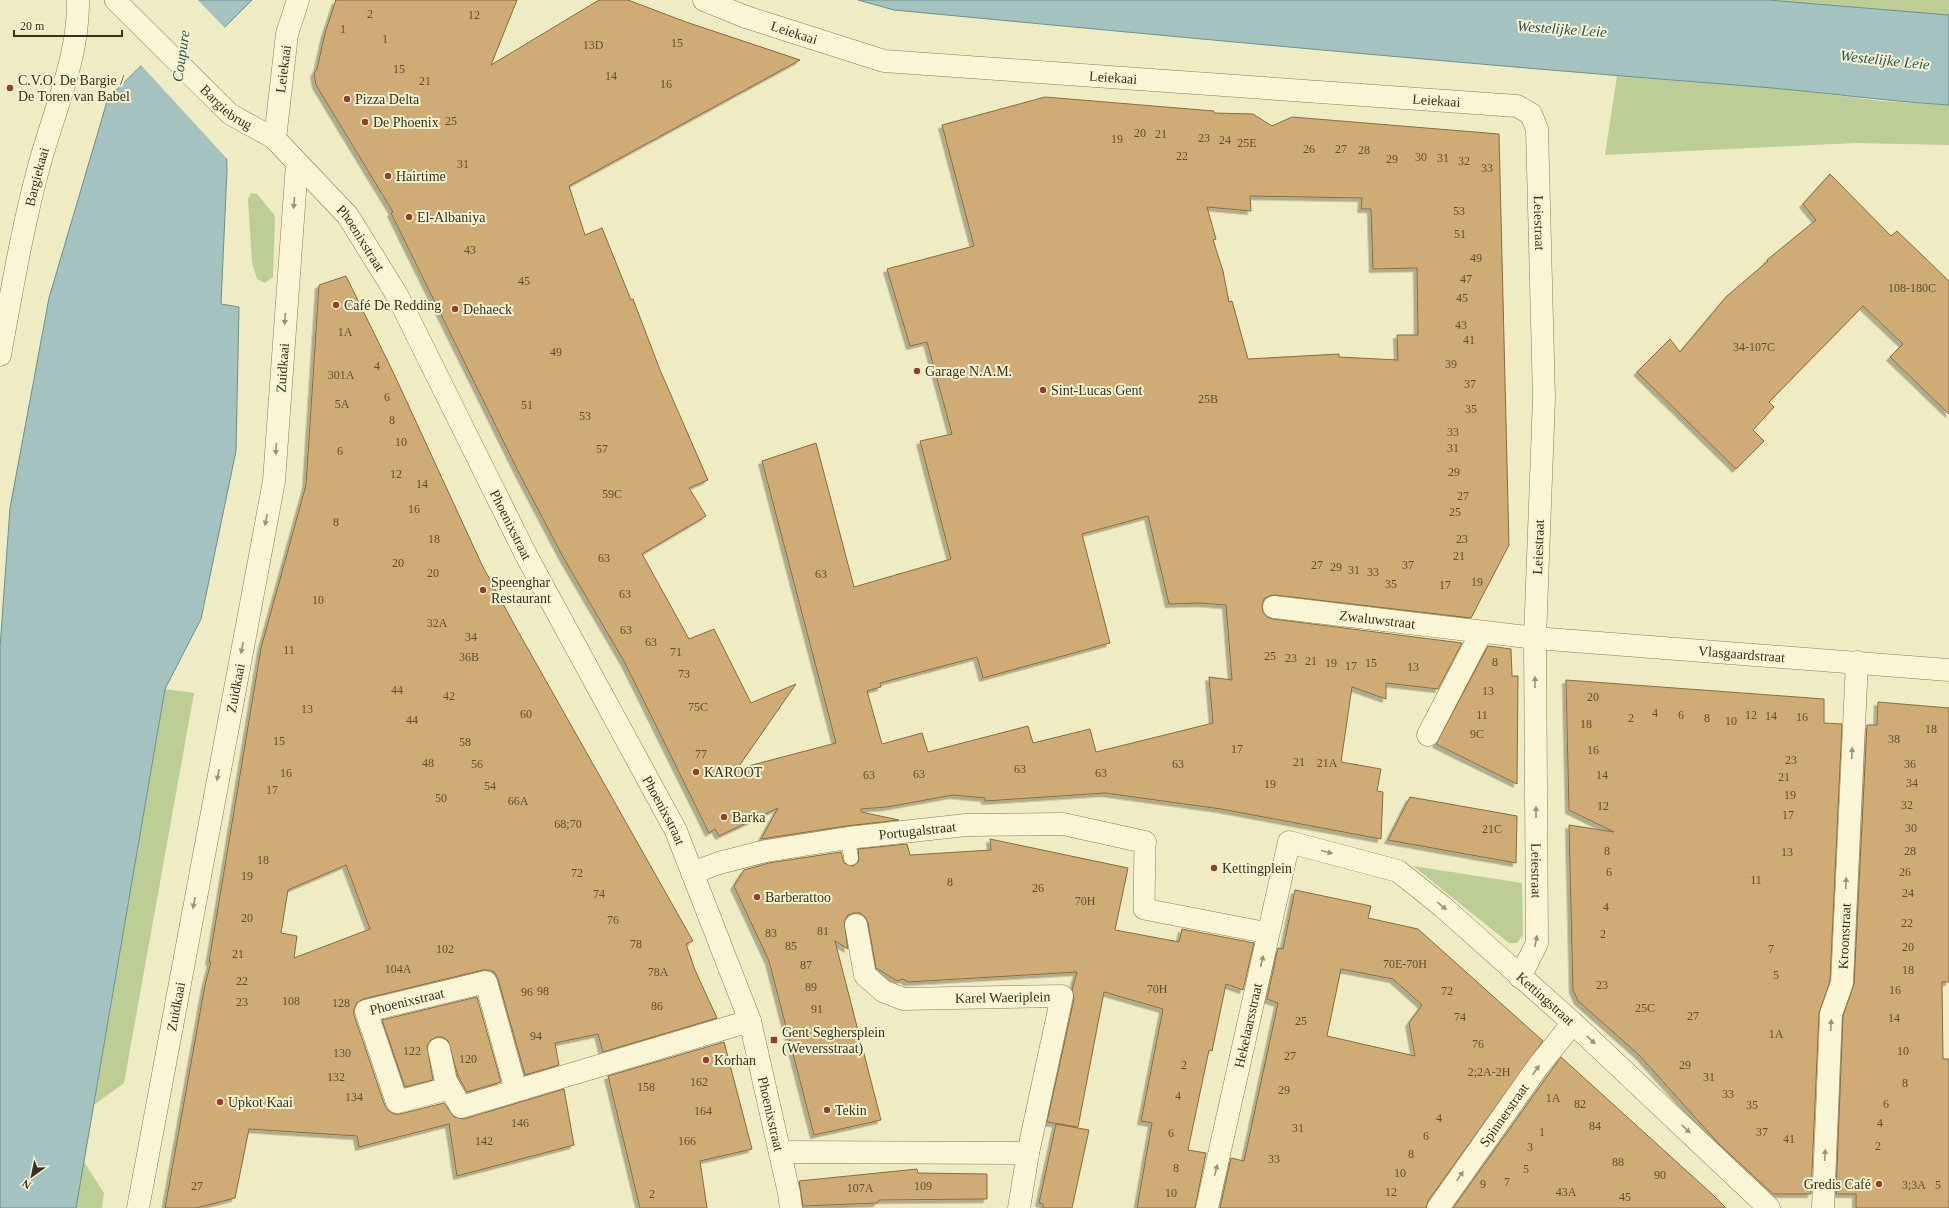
<svg xmlns="http://www.w3.org/2000/svg" width="1949" height="1208" font-family="'Times New Roman',serif">
<defs>
<filter id="shadow"><feDropShadow dx="-3.5" dy="3.5" stdDeviation="0" flood-color="#0004"/></filter>
</defs>
<rect width="100%" height="100%" fill="#efebc2"/>
<g fill="#bcce95">
<polygon points="1769,0 1949,0 1949,15"/>
<polygon points="1617,76 1777,88 1882,101 1949,105 1949,145 1855,143 1605,155"/>
<polygon points="251,193 257,194 275,216 273,277 265,283 257,279 252,263 248,199"/>
<polygon points="165,689 194,693 124,1083 94,1105"/>
<polygon points="1413,866 1522,883 1523,935 1517,943 1509,943"/>
<polygon points="84,1162 104,1193 102,1208 76,1208"/>
</g>
<g fill="#a4c2bf" stroke="#6b908e">
<polygon points="144,0 252,0 223,29 227,170 221,304 239,307 236,451 201,619 165,689 76,1208 0,1208 0,648 10,508 49,298 108,98 144,63"/>
<path d="M858 0H1768L1949 15V105C1882 101 1815 91 1748 86 1463 64 1178 37 894 10Z"/>
</g>
<polygon fill="#efebc2" points="142,0 198,0 226,29 229,161 140,64 142,62"/>
<g fill="#cfac76" stroke="#8a6b3d" fill-rule="evenodd" filter="url(#shadow)">
<path d="M336 0H517L491 65 599 0H628L686 22 800 60 569 186 585 235 602 228 631 300 633 299 660 370 708 480 689 488 706 516 642 554 689 639 714 629 751 703 796 684 737 769 836 743 762 461 816 443 854 587 951 559 920 441 952 434 927 342 910 346 887 269 974 246 942 125 1045 97 1214 111V113L1253 114 1272 126 1292 117 1499 134 1509 545 1471 618 1275 595 1269 596 1264 599 1262 605 1263 612 1267 617 1273 619 1462 643 1438 689 1386 683V699L1352 687 1341 762 1381 769 1377 791 1383 792 1381 839 1221 809 1105 793 985 801V798L953 795 887 807 861 809V812L899 820 846 826 761 839 778 808 719 836 715 829 709 833 625 663 563 557 519 473 391 213 393 212 316 85 314 73 317 69 325 33ZM1250 196 1362 198 1361 209H1371L1373 269 1417 268 1418 335H1397L1398 360 1339 357V354L1248 359 1232 301 1229 302 1223 271 1213 240 1216 239 1207 207 1251 211ZM1148 516 1169 604 1201 603 1226 605 1232 680 1209 677 1213 723 1096 752 1090 729 1033 743 1028 726 928 752 922 733 882 744 867 691 881 687 880 683 977 657 983 678 1110 643 1082 534Z"/>
<polygon points="1830,174 1891,236 1897,231 1949,281 1949,414 1890,357 1903,344 1863,306 1769,402 1774,407 1753,430 1764,441 1736,469 1637,372 1670,339 1680,352 1727,296 1768,261 1767,260 1816,220 1803,204"/>
<path d="M346 276 394 374 482 565 515 626 693 941 686 944 695 970 717 1018 603 1052 598 1034 555 1043 559 1065 525 1075 498 979 495 973 490 970H483L363 999 357 1003 354 1009V1015L385 1106 389 1111 394 1114H400L444 1103 454 1117 464 1119 564 1089 574 1145 457 1176 449 1124 359 1147 357 1136 249 1129 235 1198 196 1208H165L205 985 211 962H209L261 648 306 485 319 285ZM346 865 370 929 294 958 297 936 281 933 288 890Z"/>
<polygon points="1488,646 1511,649 1512,676 1518,676 1517,784 1436,744"/>
<polygon points="1566,680 1824,699 1824,723 1842,724 1830,981 1819,1013 1811,1194 1773,1194 1719,1144 1639,1055 1578,1001 1573,990 1569,825 1614,832 1569,810"/>
<polygon points="1878,702 1949,708 1949,982 1942,982 1943,1059 1949,1059 1949,1208 1856,1208 1856,1194 1836,1194 1843,1016 1854,984 1867,725 1877,725"/>
<polygon points="1410,797 1517,816 1516,863 1388,840"/>
<polygon points="990,839 1128,868 1115,930 1179,942 1182,929 1254,943 1243,990 1226,984 1212,1051 1209,1050 1188,1150 1206,1153 1195,1208 1137,1208 1152,1123 1141,1121 1163,1009 1104,992 1078,1127 1047,1122 1074,999 1072,990 1077,972 908,982 903,979 897,981 876,968 868,923 865,917 860,913 854,913 848,915 844,921 848,949 835,941 881,1120 814,1135 769,961 734,886 744,870 769,863 841,852 844,863 853,866 859,861 858,849 907,844 910,855 991,850"/>
<path d="M1295 890 1371 906 1368 918 1418 929 1543 1041 1428 1201 1426 1208H1220L1231 1158 1244 1161 1278 1003 1267 999 1278 948 1283 949ZM1341 969 1393 979 1422 1005 1409 1023 1415 1056 1327 1036Z"/>
<polygon points="477,997 501,1082 467,1092 458,1076 448,1041 443,1037 437,1037 431,1040 427,1046 433,1080 405,1087 382,1020"/>
<polygon points="724,1042 752,1149 700,1161 707,1208 640,1208 608,1076"/>
<polygon points="1561,1057 1712,1194 1726,1208 1453,1208"/>
<polygon points="1056,1124 1089,1130 1072,1208 1043,1208 1043,1204 1039,1203"/>
<polygon points="917,1169 918,1173 987,1174 987,1199 879,1200 877,1203 803,1206 799,1181"/>
</g>
<g fill="none" stroke-linecap="round" stroke-linejoin="round">
<defs>
<polyline id="service" points="848,838 851,858"/>
<g id="pedestrian">
<path id="s1" d="M115 0 230 114 275 139"/>
<polyline points="1145,842 1144,909 1268,933"/>
</g>
<g id="minor">
<path id="s2" d="M298 0 287 34 275 139 348 216 397 295 526 555 676 831 750 1021 789 1193 791 1208"/>
<path id="s3" d="M704 0 746 17 884 61 1517 106 1531 114 1537 129 1544 398 1535 638 1537 943 1520 977"/>
<path id="s4" d="M0 355C12 290 23 223 41 159 56 106 79 55 78 0"/>
<path id="s5" d="M1274 607 1535 638 1949 670"/>
<polyline points="1428,735 1481,633"/>
<path id="s6" d="M692 873 719 863 766 851 848 838 966 825 1063 824 1145 842"/>
<path id="s7" d="M856 925 865 975 883 991 903 999 1062 996 1028 1153 1019 1208"/>
<polyline points="439,1049 446,1081 461,1107 750,1021"/>
<path id="s8" d="M450 1088 397 1102 366 1011 486 982 516 1090"/>
<polyline points="780,1152 1028,1153"/>
<path id="s9" d="M138 1208 274 481 297 164"/>
<path id="s10" d="M1207 1208 1289 842 1398 871 1443 907 1573 1023 1769 1208"/>
<path id="s11" d="M1438 1208 1539 1065 1573 1023"/>
<path id="s12" d="M1823 1208 1831 1014 1842 983 1857 662"/>
</g>
</defs>
<use href="#service" stroke="#8a7c58" stroke-width="15"/>
<use href="#pedestrian" stroke="#8a7c58" stroke-width="22"/>
<use href="#minor" stroke="#8a7c58" stroke-width="23"/>
<use href="#service" stroke="#faf6d5" stroke-width="14"/>
<use href="#pedestrian" stroke="#faf6d5" stroke-width="21"/>
<use href="#minor" stroke="#faf6d5" stroke-width="22"/>
</g>
<defs><path id="oneway-solid" d="M-6-.8H1V-3.2L6.5 0L1 3.2V.8H-6Z"/></defs>
<g fill="#9a9379">
<use href="#oneway-solid" transform="translate(294 203) rotate(95)"/>
<use href="#oneway-solid" transform="translate(285 319) rotate(94)"/>
<use href="#oneway-solid" transform="translate(276 449) rotate(94)"/>
<use href="#oneway-solid" transform="translate(266 520) rotate(101)"/>
<use href="#oneway-solid" transform="translate(242 648) rotate(101)"/>
<use href="#oneway-solid" transform="translate(1535 682) rotate(-90)"/>
<use href="#oneway-solid" transform="translate(1852 753) rotate(-87)"/>
<use href="#oneway-solid" transform="translate(218 775) rotate(101)"/>
<use href="#oneway-solid" transform="translate(1536 812) rotate(-90)"/>
<use href="#oneway-solid" transform="translate(1327 852) rotate(15)"/>
<use href="#oneway-solid" transform="translate(1846 883) rotate(-87)"/>
<use href="#oneway-solid" transform="translate(194 903) rotate(101)"/>
<use href="#oneway-solid" transform="translate(1442 906) rotate(40)"/>
<use href="#oneway-solid" transform="translate(1536 941) rotate(-79)"/>
<use href="#oneway-solid" transform="translate(1262 961) rotate(-77)"/>
<use href="#oneway-solid" transform="translate(1831 1025) rotate(-87)"/>
<use href="#oneway-solid" transform="translate(1591 1040) rotate(43)"/>
<use href="#oneway-solid" transform="translate(1536 1070) rotate(-54)"/>
<use href="#oneway-solid" transform="translate(1686 1129) rotate(43)"/>
<use href="#oneway-solid" transform="translate(1825 1155) rotate(-87)"/>
<use href="#oneway-solid" transform="translate(1216 1170) rotate(-77)"/>
<use href="#oneway-solid" transform="translate(1460 1176) rotate(-55)"/>
</g>
<g fill="#9a3d27" stroke="#f6f3d2" stroke-width="1.5">
<circle cx="10" cy="88" r="4"/>
<circle cx="347" cy="99" r="4"/>
<circle cx="365" cy="122" r="4"/>
<circle cx="388" cy="176" r="4"/>
<circle cx="409" cy="217" r="4"/>
<circle cx="336" cy="305" r="4"/>
<circle cx="455" cy="309" r="4"/>
<circle cx="917" cy="371" r="4"/>
<circle cx="1043" cy="390" r="4"/>
<circle cx="483" cy="590" r="4"/>
<circle cx="696" cy="772" r="4"/>
<circle cx="724" cy="817" r="4"/>
<circle cx="1214" cy="868" r="4"/>
<circle cx="757" cy="897" r="4"/>
<rect x="770" y="1036" width="8" height="8" rx="2"/>
<circle cx="706" cy="1060" r="4"/>
<circle cx="220" cy="1102" r="4"/>
<circle cx="827" cy="1110" r="4"/>
<circle cx="1879" cy="1184" r="4"/>
</g>
<g text-anchor="middle" stroke-width="4" stroke-linejoin="round" paint-order="stroke">
<g font-size="12" fill="#5e4f33">
<text x="370" y="18">2</text>
<text x="474" y="19">12</text>
<text x="343" y="33">1</text>
<text x="385" y="43">1</text>
<text x="677" y="47">15</text>
<text x="593" y="49">13D</text>
<text x="399" y="73">15</text>
<text x="611" y="80">14</text>
<text x="425" y="85">21</text>
<text x="666" y="88">16</text>
<text x="451" y="125">25</text>
<text x="1140" y="137">20</text>
<text x="1161" y="138">21</text>
<text x="1204" y="142">23</text>
<text x="1117" y="143">19</text>
<text x="1225" y="144">24</text>
<text x="1247" y="147">25E</text>
<text x="1309" y="153">26</text>
<text x="1341" y="153">27</text>
<text x="1364" y="154">28</text>
<text x="1182" y="160">22</text>
<text x="1421" y="161">30</text>
<text x="1443" y="162">31</text>
<text x="1392" y="163">29</text>
<text x="1464" y="165">32</text>
<text x="463" y="168">31</text>
<text x="1487" y="172">33</text>
<text x="1459" y="215">53</text>
<text x="1460" y="238">51</text>
<text x="470" y="254">43</text>
<text x="1476" y="262">49</text>
<text x="1466" y="283">47</text>
<text x="524" y="285">45</text>
<text x="1912" y="292">108-180C</text>
<text x="1462" y="302">45</text>
<text x="1461" y="329">43</text>
<text x="345" y="336">1A</text>
<text x="1469" y="344">41</text>
<text x="1754" y="351">34-107C</text>
<text x="556" y="356">49</text>
<text x="1451" y="368">39</text>
<text x="377" y="370">4</text>
<text x="341" y="379">301A</text>
<text x="1470" y="388">37</text>
<text x="387" y="401">6</text>
<text x="1208" y="403">25B</text>
<text x="342" y="408">5A</text>
<text x="527" y="409">51</text>
<text x="1471" y="413">35</text>
<text x="585" y="420">53</text>
<text x="392" y="424">8</text>
<text x="1453" y="436">33</text>
<text x="401" y="446">10</text>
<text x="1453" y="452">31</text>
<text x="602" y="453">57</text>
<text x="340" y="455">6</text>
<text x="1454" y="476">29</text>
<text x="396" y="478">12</text>
<text x="422" y="488">14</text>
<text x="612" y="498">59C</text>
<text x="1463" y="500">27</text>
<text x="414" y="513">16</text>
<text x="1455" y="516">25</text>
<text x="336" y="526">8</text>
<text x="434" y="543">18</text>
<text x="1462" y="543">23</text>
<text x="1459" y="560">21</text>
<text x="604" y="562">63</text>
<text x="398" y="567">20</text>
<text x="1317" y="569">27</text>
<text x="1408" y="569">37</text>
<text x="1336" y="571">29</text>
<text x="1354" y="574">31</text>
<text x="1373" y="576">33</text>
<text x="433" y="577">20</text>
<text x="821" y="578">63</text>
<text x="1477" y="586">19</text>
<text x="1391" y="588">35</text>
<text x="1445" y="589">17</text>
<text x="625" y="598">63</text>
<text x="318" y="604">10</text>
<text x="437" y="627">32A</text>
<text x="626" y="634">63</text>
<text x="471" y="641">34</text>
<text x="651" y="646">63</text>
<text x="289" y="654">11</text>
<text x="676" y="656">71</text>
<text x="1270" y="660">25</text>
<text x="469" y="661">36B</text>
<text x="1291" y="662">23</text>
<text x="1311" y="665">21</text>
<text x="1495" y="666">8</text>
<text x="1331" y="667">19</text>
<text x="1371" y="667">15</text>
<text x="1351" y="670">17</text>
<text x="1413" y="671">13</text>
<text x="684" y="678">73</text>
<text x="397" y="694">44</text>
<text x="1488" y="695">13</text>
<text x="449" y="700">42</text>
<text x="1593" y="701">20</text>
<text x="698" y="711">75C</text>
<text x="307" y="713">13</text>
<text x="1655" y="717">4</text>
<text x="526" y="718">60</text>
<text x="1482" y="719">11</text>
<text x="1681" y="719">6</text>
<text x="1751" y="719">12</text>
<text x="1771" y="720">14</text>
<text x="1802" y="721">16</text>
<text x="1631" y="722">2</text>
<text x="1707" y="722">8</text>
<text x="412" y="724">44</text>
<text x="1731" y="725">10</text>
<text x="1586" y="728">18</text>
<text x="1931" y="733">18</text>
<text x="1477" y="738">9C</text>
<text x="1894" y="743">38</text>
<text x="279" y="745">15</text>
<text x="465" y="746">58</text>
<text x="1237" y="753">17</text>
<text x="1593" y="754">16</text>
<text x="701" y="758">77</text>
<text x="1791" y="764">23</text>
<text x="1299" y="766">21</text>
<text x="428" y="767">48</text>
<text x="1327" y="767">21A</text>
<text x="477" y="768">56</text>
<text x="1178" y="768">63</text>
<text x="1910" y="768">36</text>
<text x="1020" y="773">63</text>
<text x="286" y="777">16</text>
<text x="1101" y="777">63</text>
<text x="919" y="778">63</text>
<text x="869" y="779">63</text>
<text x="1602" y="779">14</text>
<text x="1784" y="781">21</text>
<text x="1912" y="787">34</text>
<text x="1270" y="788">19</text>
<text x="490" y="790">54</text>
<text x="272" y="794">17</text>
<text x="1790" y="799">19</text>
<text x="441" y="802">50</text>
<text x="518" y="805">66A</text>
<text x="1907" y="809">32</text>
<text x="1603" y="810">12</text>
<text x="1788" y="819">17</text>
<text x="568" y="828">68;70</text>
<text x="1911" y="832">30</text>
<text x="1492" y="833">21C</text>
<text x="1607" y="855">8</text>
<text x="1910" y="855">28</text>
<text x="1787" y="856">13</text>
<text x="263" y="864">18</text>
<text x="1609" y="876">6</text>
<text x="1905" y="876">26</text>
<text x="577" y="877">72</text>
<text x="247" y="880">19</text>
<text x="1756" y="884">11</text>
<text x="950" y="886">8</text>
<text x="1038" y="892">26</text>
<text x="1908" y="897">24</text>
<text x="599" y="898">74</text>
<text x="1085" y="905">70H</text>
<text x="1606" y="911">4</text>
<text x="247" y="922">20</text>
<text x="613" y="924">76</text>
<text x="1907" y="927">22</text>
<text x="823" y="935">81</text>
<text x="771" y="937">83</text>
<text x="1603" y="938">2</text>
<text x="636" y="948">78</text>
<text x="791" y="950">85</text>
<text x="1908" y="951">20</text>
<text x="445" y="953">102</text>
<text x="1771" y="953">7</text>
<text x="238" y="958">21</text>
<text x="1405" y="968">70E-70H</text>
<text x="806" y="969">87</text>
<text x="398" y="973">104A</text>
<text x="1908" y="974">18</text>
<text x="658" y="976">78A</text>
<text x="1776" y="979">5</text>
<text x="242" y="985">22</text>
<text x="1602" y="989">23</text>
<text x="811" y="991">89</text>
<text x="1157" y="993">70H</text>
<text x="1895" y="994">16</text>
<text x="543" y="995">98</text>
<text x="1447" y="995">72</text>
<text x="527" y="996">96</text>
<text x="291" y="1005">108</text>
<text x="242" y="1006">23</text>
<text x="341" y="1007">128</text>
<text x="657" y="1010">86</text>
<text x="1645" y="1012">25C</text>
<text x="817" y="1013">91</text>
<text x="1693" y="1020">27</text>
<text x="1460" y="1021">74</text>
<text x="1894" y="1022">14</text>
<text x="1301" y="1025">25</text>
<text x="1776" y="1038">1A</text>
<text x="536" y="1040">94</text>
<text x="1478" y="1048">76</text>
<text x="412" y="1055">122</text>
<text x="1903" y="1055">10</text>
<text x="342" y="1057">130</text>
<text x="1290" y="1060">27</text>
<text x="468" y="1063">120</text>
<text x="1184" y="1069">2</text>
<text x="1685" y="1069">29</text>
<text x="1489" y="1076">2;2A-2H</text>
<text x="336" y="1081">132</text>
<text x="1709" y="1081">31</text>
<text x="699" y="1086">162</text>
<text x="1905" y="1087">8</text>
<text x="646" y="1091">158</text>
<text x="1284" y="1094">29</text>
<text x="1728" y="1098">33</text>
<text x="1178" y="1100">4</text>
<text x="354" y="1101">134</text>
<text x="1553" y="1102">1A</text>
<text x="1580" y="1108">82</text>
<text x="1886" y="1108">6</text>
<text x="1752" y="1109">35</text>
<text x="703" y="1115">164</text>
<text x="1439" y="1122">4</text>
<text x="520" y="1127">146</text>
<text x="1880" y="1127">4</text>
<text x="1595" y="1130">84</text>
<text x="1298" y="1132">31</text>
<text x="1542" y="1136">1</text>
<text x="1762" y="1136">37</text>
<text x="1171" y="1137">6</text>
<text x="1426" y="1140">6</text>
<text x="1789" y="1143">41</text>
<text x="484" y="1145">142</text>
<text x="687" y="1145">166</text>
<text x="1878" y="1150">2</text>
<text x="1530" y="1151">3</text>
<text x="1411" y="1158">8</text>
<text x="1274" y="1163">33</text>
<text x="1618" y="1166">88</text>
<text x="1176" y="1172">8</text>
<text x="1526" y="1173">5</text>
<text x="1400" y="1177">10</text>
<text x="1660" y="1179">90</text>
<text x="1507" y="1186">7</text>
<text x="1483" y="1188">9</text>
<text x="1914" y="1189">3;3A</text>
<text x="1938" y="1189">5</text>
<text x="197" y="1190">27</text>
<text x="923" y="1190">109</text>
<text x="860" y="1192">107A</text>
<text x="1391" y="1196">12</text>
<text x="1566" y="1196">43A</text>
<text x="1171" y="1197">10</text>
<text x="652" y="1198">2</text>
<text x="1625" y="1201">45</text>
</g>
<g font-size="14" fill="#39301d" stroke="#f6f3d2">
<text dy="5" stroke="none"><textPath href="#s3" startOffset="96">Leiekaai</textPath></text>
<text transform="translate(283 69) rotate(-83)" y="5">Leiekaai</text>
<text dy="5" stroke="none"><textPath href="#s3" startOffset="420">Leiekaai</textPath></text>
<text dy="5" stroke="none"><textPath href="#s3" startOffset="744">Leiekaai</textPath></text>
<text dy="5" stroke="none"><textPath href="#s1" startOffset="155">Bargiebrug</textPath></text>
<text dy="5" stroke="none"><textPath href="#s4" startOffset="182">Bargiekaai</textPath></text>
<text dy="5" stroke="none"><textPath href="#s3" startOffset="951">Leiestraat</textPath></text>
<text dy="5" stroke="none"><textPath href="#s2" startOffset="273">Phoenixstraat</textPath></text>
<text dy="5" stroke="none"><textPath href="#s9" startOffset="853">Zuidkaai</textPath></text>
<text dy="5" stroke="none"><textPath href="#s2" startOffset="597">Phoenixstraat</textPath></text>
<text transform="translate(1538 547) rotate(-88)" y="5">Leiestraat</text>
<text dy="5" stroke="none"><textPath href="#s5" startOffset="104">Zwaluwstraat</textPath></text>
<text dy="5" stroke="none"><textPath href="#s5" startOffset="470">Vlasgaardstraat</textPath></text>
<text dy="5" stroke="none"><textPath href="#s9" startOffset="529">Zuidkaai</textPath></text>
<text dy="5" stroke="none"><textPath href="#s2" startOffset="921">Phoenixstraat</textPath></text>
<text dy="5" stroke="none"><textPath href="#s6" startOffset="230">Portugalstraat</textPath></text>
<text dy="5" stroke="none"><textPath href="#s3" startOffset="1599">Leiestraat</textPath></text>
<text dy="5" stroke="none"><textPath href="#s12" startOffset="274">Kroonstraat</textPath></text>
<text dy="5" stroke="none"><textPath href="#s7" startOffset="196">Karel Waeriplein</textPath></text>
<text dy="5" stroke="none"><textPath href="#s10" startOffset="683">Kettingstraat</textPath></text>
<text dy="5" stroke="none"><textPath href="#s8" startOffset="193">Phoenixstraat</textPath></text>
<text dy="5" stroke="none"><textPath href="#s9" startOffset="205">Zuidkaai</textPath></text>
<text dy="5" stroke="none"><textPath href="#s10" startOffset="187">Hekelaarsstraat</textPath></text>
<text dy="5" stroke="none"><textPath href="#s2" startOffset="1244">Phoenixstraat</textPath></text>
<text dy="5" stroke="none"><textPath href="#s11" startOffset="114">Spinnerstraat</textPath></text>
</g>
<g font-size="14" fill="#39301d" stroke="#f6f3d2" text-anchor="start">
<text x="18" y="85">C.V.O. De Bargie /<tspan x="18" dy="16">De Toren van Babel</tspan></text>
<text x="355" y="104">Pizza Delta</text>
<text x="373" y="127">De Phoenix</text>
<text x="396" y="181">Hairtime</text>
<text x="417" y="222">El-Albaniya</text>
<text x="344" y="310">Café De Redding</text>
<text x="463" y="314">Dehaeck</text>
<text x="925" y="376">Garage N.A.M.</text>
<text x="1051" y="395">Sint-Lucas Gent</text>
<text x="491" y="587">Speenghar<tspan x="491" dy="16">Restaurant</tspan></text>
<text x="704" y="777">KAROOT</text>
<text x="732" y="822">Barka</text>
<text x="1222" y="873">Kettingplein</text>
<text x="765" y="902">Barberattoo</text>
<text x="782" y="1037">Gent Seghersplein<tspan x="782" dy="16">(Weversstraat)</tspan></text>
<text x="714" y="1065">Korhan</text>
<text x="228" y="1107">Upkot Kaai</text>
<text x="835" y="1115">Tekin</text>
<text x="1871" y="1189" text-anchor="end">Gredis Café</text>
</g>
<g font-size="15" font-style="italic" fill="#2c5359" stroke="#f6f3d2">
<text transform="translate(1562 29) rotate(4)" y="5">Westelijke Leie</text>
<text transform="translate(181 56) rotate(-82)" y="5">Coupure</text>
<text transform="translate(1885 60) rotate(6)" y="5">Westelijke Leie</text>
</g>
</g>
<g transform="translate(32 1176) rotate(213)" stroke="#f6f3d2" stroke-width="3" paint-order="stroke">
<path d="M0-3L7 15L0 10L-7 15Z" fill="#39301d"/>
<text y="-6" font-size="11" font-weight="bold" text-anchor="middle" fill="#39301d">N</text>
</g>
<path d="M14 30v6h108v-6" fill="none" stroke="#39301d" stroke-width="2"/>
<text x="20" y="30" font-size="12" fill="#39301d" stroke="#f6f3d2" stroke-width="3" paint-order="stroke">20 m</text>
</svg>
